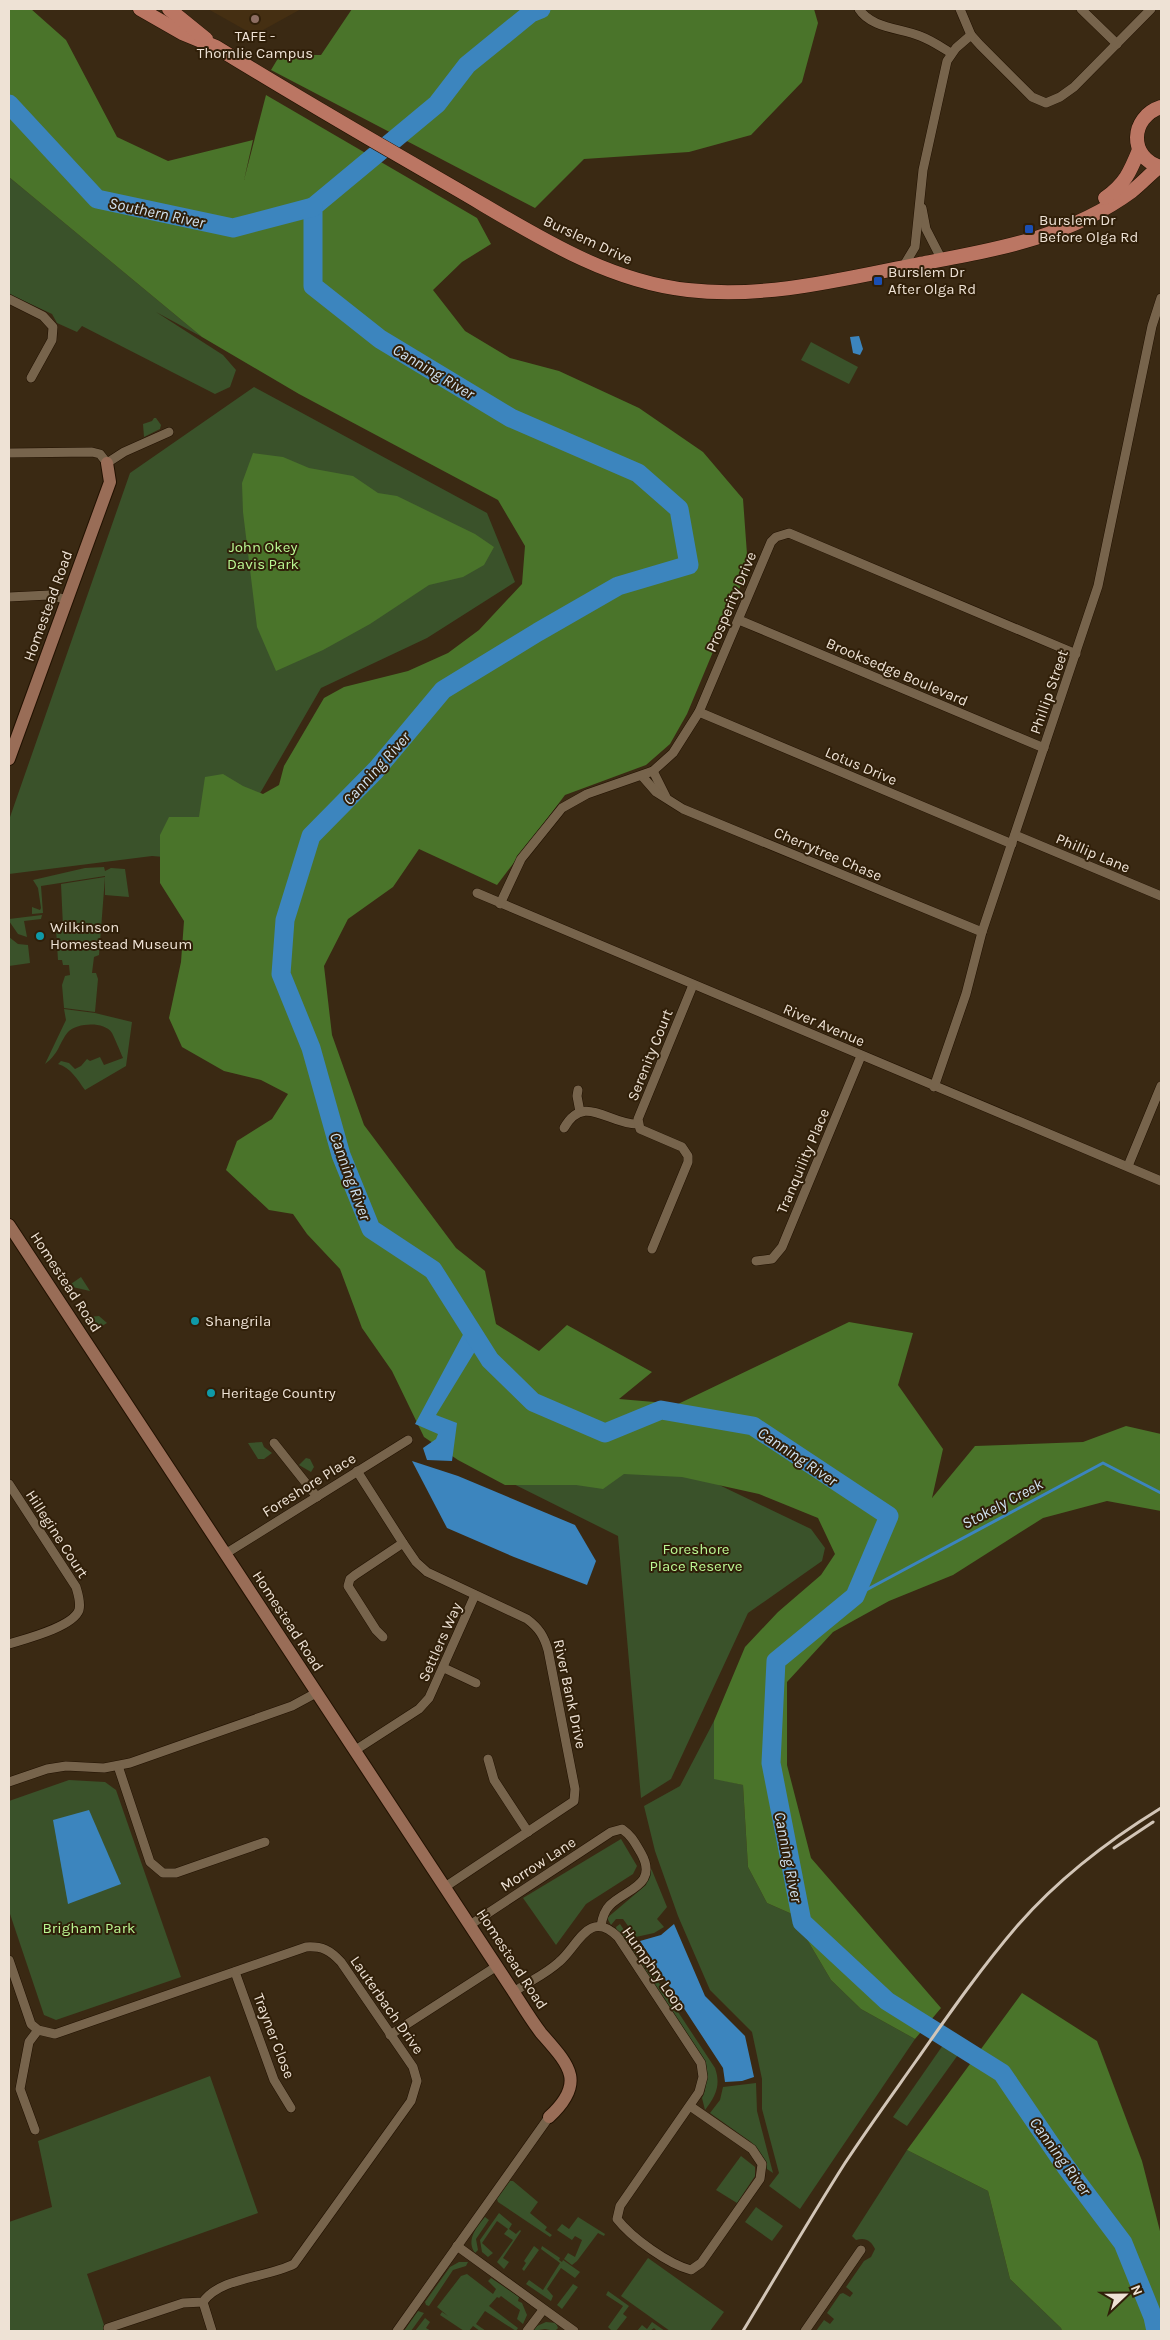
<svg xmlns="http://www.w3.org/2000/svg" width="1170" height="2340" font-family="Karla,sans-serif">
<rect width="100%" height="100%" fill="#3a2913"/>
<polygon fill="#452f12" points="208,9 301,9 254,35"/>
<g fill="#3a522a">
<polygon points="9,177 202,337 156,312 223,355 236,370 230,387 215,394 82,326 77,332 57,323 52,314 9,294"/>
<polygon points="811,342 858,367 849,384 801,360"/>
<polygon points="254,387 487,513 515,582 427,638 321,688 255,802 212,861 152,856 9,874 9,820 130,473"/>
<polygon points="154,418 156,418 161,425 160,429 144,437 143,424 152,421"/>
<polygon points="104,867 105,871 111,868 125,869 129,897 105,895 105,876 41,886 43,913 32,914 32,907 40,910 41,908 38,888 33,880 85,868"/>
<polygon points="105,877 99,955 94,957 92,973 96,973 98,979 95,1012 64,1008 62,985 65,976 70,975 69,965 63,965 62,960 58,960 56,929 63,927 61,884"/>
<polygon points="42,915 41,919 24,921 27,937 18,934 9,921 9,919"/>
<polygon points="9,937 18,944 28,945 30,963 9,966"/>
<path d="M64 1009 95 1013 132 1022 126 1066 85 1090C77 1079 71 1068 58 1064L61 1061 69 1063 75 1069 81 1066 87 1059 90 1061 100 1057 104 1065 123 1058C120 1051 115 1039 112 1033 104 1021 77 1023 68 1032 59 1043 59 1054 45 1064L66 1020Z"/>
<polygon points="81,1277 90,1291 68,1286"/>
<polygon points="99,1316 107,1323 97,1329 89,1317"/>
<polygon points="262,1442 264,1447 272,1453 264,1459 258,1459 248,1443"/>
<polygon points="306,1458 310,1459 314,1467 311,1472 299,1465"/>
<polygon points="471,1463 688,1470 811,1529 825,1548 822,1561 748,1613 671,1779 641,1798 618,1536"/>
<polygon points="714,1721 714,1778 743,1785 748,1867 767,1903 792,1914 831,1980 861,2009 915,2039 800,2209 769,2186 779,2173 762,2109 762,2079 752,2032 710,1990 678,1916 655,1851 644,1806 680,1786"/>
<polygon points="69,1780 105,1782 116,1790 181,1977 56,2020 44,2015 9,1911 9,1801"/>
<polygon points="621,1839 637,1866 633,1874 586,1904 556,1945 523,1898"/>
<polygon points="651,1868 667,1907 657,1919 664,1927 654,1933 636,1937 623,1919 616,1919 611,1925 607,1918 646,1885"/>
<path d="M620 1924 715 2068C721 2085 716 2096 705 2110L702 2098C708 2088 705 2076 704 2064L617 1931 616 1927Z"/>
<polygon points="950,2035 965,2045 907,2126 893,2117"/>
<polygon points="210,2076 258,2213 87,2274 106,2331 9,2331 9,2222 52,2207 38,2141"/>
<polygon points="756,2083 757,2111 773,2173 767,2169 751,2142 710,2113 720,2100 723,2087"/>
<path d="M907 2150 988 2191 1010 2279 1061 2328 1062 2331H816L824 2320 830 2324 834 2319 827 2313 840 2294 843 2293 850 2297 853 2293 846 2287 864 2261 871 2257 875 2249C871 2241 866 2237 856 2240L852 2236Z"/>
<polygon points="741,2156 755,2167 755,2176 737,2203 716,2190"/>
<polygon points="510,2181 513,2181 538,2202 530,2213 547,2227 545,2230 552,2235 550,2237 498,2202 497,2199"/>
<polygon points="756,2207 783,2226 772,2241 745,2222"/>
<polygon points="499,2213 512,2224 509,2229 516,2234 520,2230 521,2231 503,2258 509,2262 504,2269 497,2262 513,2240 504,2234 508,2229 497,2221 482,2243 493,2253 488,2257 482,2252 480,2240"/>
<path d="M485 2217 489 2220 476 2239 478 2250 475 2253C466 2240 476 2228 485 2217Z"/>
<polygon points="578,2217 605,2234 604,2236 598,2233 577,2261 572,2265 564,2259 568,2253 575,2257 582,2240 575,2236 572,2240 557,2230 562,2224 569,2229"/>
<polygon points="534,2246 539,2250 524,2271 522,2269 526,2263 524,2261"/>
<polygon points="542,2246 560,2258 559,2260 562,2262 563,2260 580,2272 575,2278 561,2268 547,2289 553,2296 551,2301 526,2284 529,2280 543,2290 560,2263 541,2249"/>
<polygon points="648,2258 724,2312 710,2331 670,2331 621,2296"/>
<polygon points="459,2262 468,2262 466,2266 453,2270 429,2306 426,2305 425,2302 450,2267"/>
<polygon points="467,2274 493,2294 496,2289 488,2281 491,2278 519,2297 518,2301 522,2303 527,2315 523,2324 517,2319 520,2310 501,2296 499,2298 497,2297 489,2306 518,2328 516,2331 485,2311 476,2324 486,2331 480,2331 473,2326 469,2331 464,2331 440,2315 442,2312 448,2316 437,2307 461,2276"/>
<polygon points="573,2284 578,2287 562,2309 557,2305"/>
<polygon points="608,2291 629,2306 623,2314 627,2317 616,2331 612,2331 608,2327 623,2306 606,2295"/>
<polygon points="418,2311 424,2313 411,2331 404,2331"/>
<polygon points="425,2318 430,2322 426,2328 431,2331 415,2331"/>
<polygon points="546,2322 556,2323 558,2328 555,2331 545,2329 533,2331 537,2326"/>
<polygon points="652,2322 665,2331 657,2331 654,2328 650,2331 637,2331 642,2325 647,2329"/>
</g>
<g fill="#4a742a">
<polygon points="9,9 31,9 66,40 117,137 168,161 253,140 244,180 266,95 477,218 491,244 462,262 433,290 465,331 510,358 559,371 639,408 703,452 743,499 748,568 687,714 670,744 646,765 565,795 497,885 419,849 393,887 348,919 324,966 332,1035 364,1125 456,1248 485,1271 496,1324 539,1351 567,1325 652,1372 619,1399 678,1404 849,1322 913,1333 898,1385 943,1449 932,1498 975,1446 1083,1442 1126,1426 1161,1434 1161,1511 1107,1501 1043,1518 953,1575 889,1601 833,1632 787,1682 787,1765 811,1858 941,2008 915,2039 861,2009 831,1980 792,1914 767,1903 748,1867 743,1785 714,1779 714,1721 745,1647 778,1612 821,1575 835,1554 818,1518 759,1494 682,1477 624,1474 603,1489 576,1485 505,1485 458,1460 424,1437 392,1371 362,1328 340,1269 307,1234 293,1214 269,1210 226,1170 237,1141 272,1119 288,1094 261,1080 224,1071 182,1047 169,1018 181,962 184,921 160,883 160,835 169,817 199,817 205,777 223,774 243,786 263,794 279,785 284,766 324,698 344,687 408,671 448,653 479,630 522,584 525,546 498,500 299,394 202,337 9,177"/>
<polygon points="352,9 814,9 818,23 802,82 751,135 689,152 584,159 535,208 271,70 280,55 321,55"/>
<polygon points="253,453 283,457 309,468 353,476 378,493 397,496 475,534 494,547 484,565 463,577 429,585 370,624 323,650 276,671 257,627 243,512 242,483"/>
<polygon points="1022,1993 1097,2041 1142,2161 1161,2235 1161,2331 1062,2331 1061,2328 1010,2279 988,2191 907,2150"/>
</g>
<g fill="#3c85be">
<polygon points="859,336 863,349 860,355 853,353 850,337"/>
<polygon points="466,1329 477,1348 436,1415 457,1423 452,1461 427,1460 423,1448 436,1439 438,1434 415,1424"/>
<polygon points="412,1461 458,1476 575,1525 596,1561 587,1585 514,1557 447,1528"/>
<polygon points="89,1810 121,1884 68,1904 53,1820"/>
<polygon points="674,1924 705,1996 745,2036 754,2077 742,2081 725,2082 723,2068 640,1941 661,1935"/>
</g>
<g fill="none" stroke-linecap="round" stroke-linejoin="round">
<polyline stroke="#3c85be" stroke-width="3" points="855,1596 1103,1463 1161,1493"/>
<g stroke="#3c85be" stroke-width="19">
<polyline points="541,9 531,13 467,65 437,104 313,207 313,286 380,339 511,418 638,473 679,509 689,565 618,586 538,632 443,690 376,770 311,836 285,920 281,974 311,1048 341,1155 371,1229 433,1270 490,1360 533,1402 605,1433 661,1410 753,1426 889,1516 855,1596 776,1661 771,1763 802,1922 887,2001 1002,2073 1066,2167 1123,2243 1153,2317 1156,2331"/>
<polyline points="9,104 97,199 233,228 313,207"/>
</g>
<defs>
<g id="street">
<path d="M859 9C871 28 900 28 920 36 931 40 941 47 951 53"/>
<polyline points="960,9 971,35 980,45 1032,97 1046,103 1060,97 1074,87 1151,9"/>
<polyline points="1081,9 1117,44"/>
<polyline points="922,208 926,229 942,260"/>
<polyline points="903,267 915,247 923,170 947,61 956,48 971,35"/>
<polyline points="9,299 43,316 53,327 52,340 31,378"/>
<polyline points="9,453 92,452 100,454 107,463 124,452 169,432"/>
<polyline points="9,597 49,595 68,600"/>
<polyline points="739,620 1044,748"/>
<polyline points="699,712 1012,844"/>
<polyline points="653,771 666,797"/>
<polyline points="642,776 656,792 683,809 982,932"/>
<polyline points="1015,835 1161,896"/>
<polyline points="477,893 1161,1181"/>
<polyline points="500,904 521,859 562,808 587,794 653,771 673,753 699,712 771,542 776,537 789,533 1076,654"/>
<polyline points="934,1087 966,994 982,932 1098,586 1152,326 1161,298"/>
<polyline points="578,1090 577,1096 580,1112"/>
<path d="M564 1128C584 1092 609 1125 638 1124"/>
<polyline points="1128,1166 1161,1086"/>
<polyline points="652,1249 688,1162 688,1156 682,1147 640,1129 638,1119 693,985"/>
<polyline points="756,1261 772,1259 782,1247 861,1056"/>
<polyline points="274,1443 317,1497"/>
<path d="M357 1471 403 1543 416 1562 427 1572 527 1619C539 1628 544 1636 548 1650L575 1789 574 1801 445 1887"/>
<path d="M9 1484 76 1587C78 1594 81 1602 79 1610 73 1627 25 1639 9 1644"/>
<polyline points="225,1554 408,1440"/>
<polyline points="383,1637 376,1630 348,1586 350,1579 355,1575 403,1543"/>
<polyline points="444,1668 476,1683"/>
<polyline points="354,1751 419,1709 429,1698 475,1595"/>
<polyline points="488,1759 494,1780 528,1832"/>
<polyline points="118,1766 150,1862 163,1873 176,1873 265,1842"/>
<polyline points="9,1782 47,1769 66,1766 104,1768 130,1763 292,1706 316,1693"/>
<path d="M470 1925 611 1832 622 1829C632 1836 635 1843 641 1853 659 1885 626 1889 610 1905 604 1911 602 1919 601 1926"/>
<path d="M9 1960 31 2024 38 2030 55 2034 306 1947C322 1946 330 1950 341 1962L413 2067 417 2081 411 2101 294 2264C267 2278 220 2277 203 2302L183 2303 108 2328"/>
<polyline points="235,1972 274,2080 291,2108"/>
<path d="M514 1992C528 1982 546 1974 559 1962 578 1946 589 1908 618 1937L701 2063 703 2077 699 2092 620 2206 617 2219C632 2238 668 2264 691 2270L701 2263 760 2179 762 2164 752 2149 690 2106"/>
<polyline points="390,2035 497,1966"/>
<polyline points="35,2130 20,2089 29,2042 38,2030"/>
<polyline points="457,2246 574,2331"/>
<polyline points="203,2302 212,2331"/>
<polyline points="397,2331 549,2117"/>
<polyline points="527,2331 543,2310"/>
<polyline points="805,2331 861,2250"/>
</g>
<g id="secondary">
<polyline points="9,759 110,482 107,463"/>
<path d="M9 1225 513 1991C522 2005 531 2020 541 2033 569 2065 587 2082 549 2117"/>
</g>
<g id="primary">
<path d="M140 9 182 33 216 47C294 95 373 141 453 187 526 229 602 281 688 290 765 299 843 279 919 264 994 250 1068 238 1132 191 1141 184 1150 174 1159 167"/>
<polyline points="169,9 206,39"/>
<path d="M1161 107C1130 117 1128 158 1161 167"/>
<path d="M1105 198C1125 184 1130 172 1139 150"/>
</g>
</defs>
<use href="#street" stroke="#211100" stroke-width="10"/>
<use href="#secondary" stroke="#211100" stroke-width="14"/>
<use href="#primary" stroke="#211100" stroke-width="15"/>
<use href="#street" stroke="#77644c" stroke-width="9"/>
<use href="#secondary" stroke="#996d57" stroke-width="12"/>
<use href="#primary" stroke="#bb7663" stroke-width="14"/>
<g stroke="#d2c5b7" stroke-width="3">
<polyline points="1114,1848 1153,1822"/>
<path d="M743 2331C777 2275 810 2218 845 2163 868 2128 892 2095 916 2061 949 2014 981 1968 1018 1925 1059 1878 1109 1840 1161 1808"/>
</g>
</g>
<circle fill="#8d6e63" stroke="#301f09" stroke-width="2" cx="255" cy="19" r="5"/>
<g fill="#1a4fb4" stroke="#301f09" stroke-width="2">
<rect x="1024" y="224" width="10" height="10" rx="2.5"/>
<rect x="873" y="276" width="10" height="10" rx="2.5"/>
</g>
<g fill="#0f9aa8" stroke="#301f09" stroke-width="2">
<circle cx="40" cy="936" r="5"/>
<circle cx="195" cy="1321" r="5"/>
<circle cx="211" cy="1393" r="5"/>
</g>
<g text-anchor="middle" stroke-width="4" stroke-linejoin="round" paint-order="stroke">
<g font-size="15" fill="#eee2d5" stroke="#301f09" text-anchor="start">
<text x="255" y="41" text-anchor="middle">TAFE -<tspan x="255" dy="17">Thornlie Campus</tspan></text>
<text x="1039" y="225">Burslem Dr<tspan x="1039" dy="17">Before Olga Rd</tspan></text>
<text x="888" y="277">Burslem Dr<tspan x="888" dy="17">After Olga Rd</tspan></text>
<text x="50" y="932">Wilkinson<tspan x="50" dy="17">Homestead Museum</tspan></text>
<text x="205" y="1326">Shangrila</text>
<text x="221" y="1398">Heritage Country</text>
</g>
<g font-size="15" fill="#eee2d5" stroke="#301f09">
<text transform="translate(588 240) rotate(25)" y="5">Burslem Drive</text>
<text transform="translate(731 602) rotate(-67)" y="5">Prosperity Drive</text>
<text transform="translate(48 606) rotate(-70)" y="5">Homestead Road</text>
<text transform="translate(897 672) rotate(23)" y="5">Brooksedge Boulevard</text>
<text transform="translate(1049 692) rotate(-71)" y="5">Phillip Street</text>
<text transform="translate(861 766) rotate(23)" y="5">Lotus Drive</text>
<text transform="translate(1093 853) rotate(23)" y="5">Phillip Lane</text>
<text transform="translate(828 854) rotate(23)" y="5">Cherrytree Chase</text>
<text transform="translate(824 1025) rotate(23)" y="5">River Avenue</text>
<text transform="translate(650 1055) rotate(-68)" y="5">Serenity Court</text>
<text transform="translate(803 1161) rotate(-67)" y="5">Tranquility Place</text>
<text transform="translate(66 1282) rotate(57)" y="5">Homestead Road</text>
<text transform="translate(309 1485) rotate(-32)" y="5">Foreshore Place</text>
<text transform="translate(57 1534) rotate(57)" y="5">Hillegine Court</text>
<text transform="translate(288 1621) rotate(57)" y="5">Homestead Road</text>
<text transform="translate(440 1642) rotate(-66)" y="5">Settlers Way</text>
<text transform="translate(570 1694) rotate(78)" y="5">River Bank Drive</text>
<text transform="translate(538 1864) rotate(-33)" y="5">Morrow Lane</text>
<text transform="translate(512 1959) rotate(57)" y="5">Homestead Road</text>
<text transform="translate(654 1969) rotate(55)" y="5">Humphry Loop</text>
<text transform="translate(387 2005) rotate(55)" y="5">Lauterbach Drive</text>
<text transform="translate(274 2036) rotate(69)" y="5">Trayner Close</text>
</g>
<g font-size="15" fill="#bbf893" stroke="#301f09">
<text x="263" y="552">John Okey<tspan x="263" dy="17">Davis Park</tspan></text>
<text x="696" y="1554">Foreshore<tspan x="696" dy="17">Place Reserve</tspan></text>
<text x="89" y="1933">Brigham Park</text>
</g>
<g font-size="16" font-style="italic" fill="#cfe1f0" stroke="#301f09">
<text transform="translate(157 212) rotate(12)" y="6">Southern River</text>
<text transform="translate(434 371) rotate(31)" y="6">Canning River</text>
<text transform="translate(376 768) rotate(-48)" y="6">Canning River</text>
<text transform="translate(351 1176) rotate(70)" y="6">Canning River</text>
<text transform="translate(798 1456) rotate(34)" y="6">Canning River</text>
<text transform="translate(1002 1503) rotate(-28)" y="6">Stokely Creek</text>
<text transform="translate(789 1857) rotate(79)" y="6">Canning River</text>
<text transform="translate(1061 2156) rotate(54)" y="6">Canning River</text>
</g>
</g>
<rect width="1170" height="2340" fill="none" stroke="#eee2d5" stroke-width="20"/>
<g transform="translate(1125 2295) rotate(68)" stroke="#301f09" stroke-width="4" paint-order="stroke">
<path d="M0-4L9 19L0 12L-9 19Z" fill="#eee2d5"/>
<text y="-8" font-size="14" font-weight="bold" text-anchor="middle" fill="#eee2d5">N</text>
</g>
</svg>
